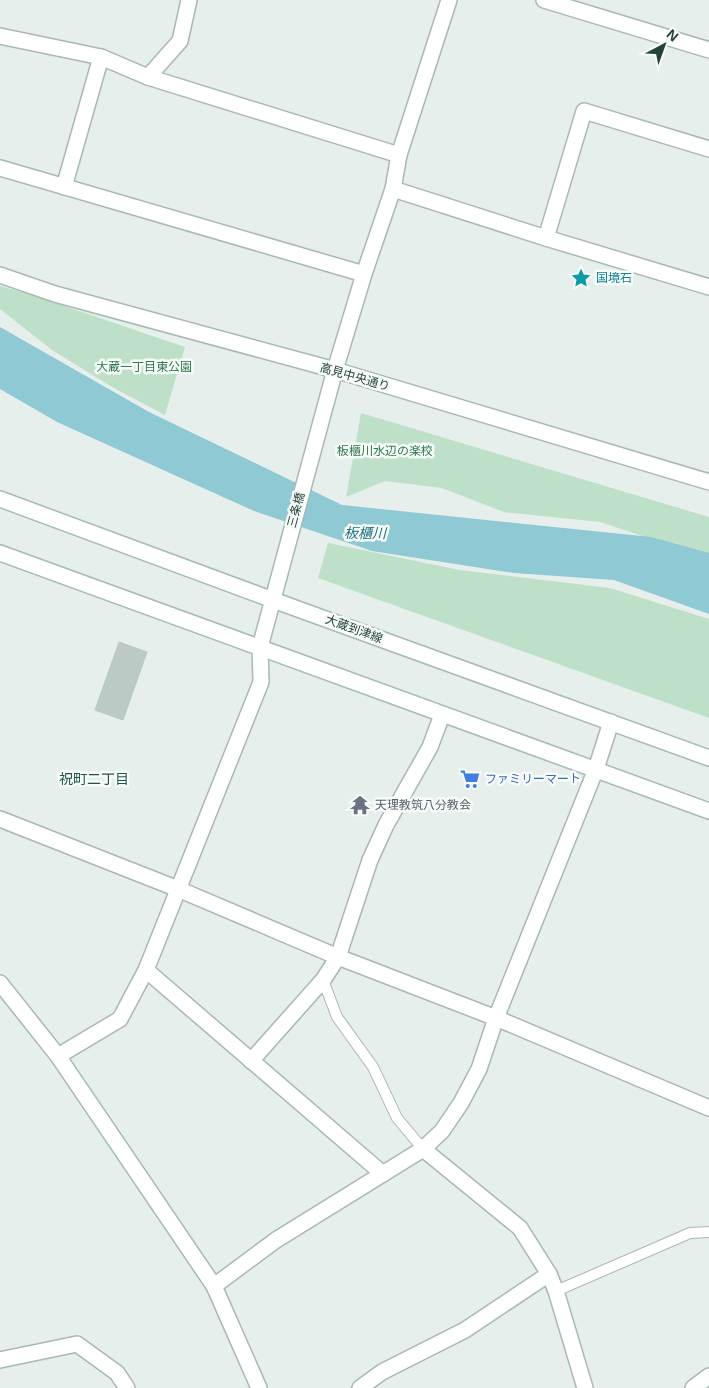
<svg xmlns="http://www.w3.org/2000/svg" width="709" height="1388" font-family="Helvetica,'Noto Sans JP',sans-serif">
<rect width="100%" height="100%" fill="#e6efeb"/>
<g fill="#bfe0c8">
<polygon points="0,286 29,294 185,347 165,415 112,387 52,350 0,309"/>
<polygon points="361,413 709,517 709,558 600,522 504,512 442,488 385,481 346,497"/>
<polygon points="328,543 460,570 610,588 709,619 709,718 318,578"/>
</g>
<polygon fill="#8ec9d4" points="0,327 149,412 342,505 651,537 709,553 709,614 614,580 514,573 372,551 254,511 57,422 0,389"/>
<polygon fill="#bbcac4" stroke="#b8c9c2" points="119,642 147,652 123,720 95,710"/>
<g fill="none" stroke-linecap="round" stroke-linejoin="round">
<defs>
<g id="service">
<polyline points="323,980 337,1017 373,1067 397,1118 423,1149"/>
<polyline points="556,1291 690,1233 709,1232"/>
</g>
<g id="minor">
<polyline points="0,36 101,57 148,77 399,155"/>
<polyline points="148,77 180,41 189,0"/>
<polyline points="0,168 364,274"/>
<polyline points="64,187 101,57"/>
<polyline points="393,189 546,238 709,287"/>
<polyline points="546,238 584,111 709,149"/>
<polyline points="146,970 383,1174"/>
<polyline points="0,983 58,1056 214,1286 259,1388"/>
<polyline points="58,1056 120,1019 146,970 261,682 260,647"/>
<polyline points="251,1061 323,980 338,957 370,860 386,825 430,747 442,715"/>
<polyline points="423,1149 520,1228 549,1274 556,1291 585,1388"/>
<polyline points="214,1286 276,1240 423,1149 442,1131 461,1103 479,1069 496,1018 596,769 611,722"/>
<polyline points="0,1360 77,1344 117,1373 127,1388"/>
<polyline points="360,1388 382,1372 465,1330 549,1274"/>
<polyline points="693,1388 709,1376"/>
</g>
<g id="tertiary">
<polyline points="544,0 709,50"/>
<polyline points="0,275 55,294 335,370 709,482"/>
<polyline points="260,647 335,370 364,274 393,189 399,155 449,0"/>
<polyline points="0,819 178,889 338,957 496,1018 709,1108"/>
</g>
<g id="secondary">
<polyline points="0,499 273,600 709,758"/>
<polyline points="0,553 709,811"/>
</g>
</defs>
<use href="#service" stroke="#a8b8b2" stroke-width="12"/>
<use href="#minor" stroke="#a8b8b2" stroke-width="18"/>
<use href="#tertiary" stroke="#a8b8b2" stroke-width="18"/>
<use href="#secondary" stroke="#a4bbb3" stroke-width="18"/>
<use href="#service" stroke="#fff" stroke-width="10"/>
<use href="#minor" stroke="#fff" stroke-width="15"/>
<use href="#tertiary" stroke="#fff" stroke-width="15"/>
<use href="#secondary" stroke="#fff" stroke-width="15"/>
</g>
<defs>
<symbol id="sight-bare" viewBox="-9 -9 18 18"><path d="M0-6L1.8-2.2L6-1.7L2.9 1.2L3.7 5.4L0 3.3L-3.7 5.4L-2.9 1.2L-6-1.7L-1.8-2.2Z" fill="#0f9aa8" stroke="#f7fbf9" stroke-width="2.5" paint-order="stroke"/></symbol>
<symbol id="supermarket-bare" viewBox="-9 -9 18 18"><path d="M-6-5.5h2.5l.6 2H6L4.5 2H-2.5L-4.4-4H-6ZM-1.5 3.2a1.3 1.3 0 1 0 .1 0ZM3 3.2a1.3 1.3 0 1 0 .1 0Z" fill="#3f7fe0" stroke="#f7fbf9" stroke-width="2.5" paint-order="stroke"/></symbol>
<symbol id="temple-bare" viewBox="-9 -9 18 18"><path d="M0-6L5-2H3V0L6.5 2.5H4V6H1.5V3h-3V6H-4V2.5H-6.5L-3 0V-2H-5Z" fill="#6b7280" stroke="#f7fbf9" stroke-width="2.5" paint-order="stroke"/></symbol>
</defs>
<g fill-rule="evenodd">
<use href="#sight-bare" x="567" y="264" width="28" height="28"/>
<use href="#supermarket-bare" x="456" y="765" width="28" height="28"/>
<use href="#temple-bare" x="346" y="791" width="28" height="28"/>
</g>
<g text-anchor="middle" stroke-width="5" stroke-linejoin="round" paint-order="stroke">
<g font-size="12" fill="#0d838f" stroke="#f7fbf9" text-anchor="start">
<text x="596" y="282">国境石</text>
</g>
<g font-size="12" fill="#2d7a4b" stroke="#f7fbf9">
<text x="144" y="371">大蔵一丁目東公園</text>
<text x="385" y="455">板櫃川水辺の楽校</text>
</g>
<g font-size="12" fill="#24423a" stroke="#f7fbf9">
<text transform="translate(355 377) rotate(16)" y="4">高見中央通り</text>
<text transform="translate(296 510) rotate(-75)" y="4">三条橋</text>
<text transform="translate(354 629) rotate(20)" y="4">大蔵到津線</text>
</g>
<g font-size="12" fill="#366cbe" stroke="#f7fbf9" text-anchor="start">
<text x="485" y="783">ファミリーマート</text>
</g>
<g font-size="12" fill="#5b616d" stroke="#f7fbf9" text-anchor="start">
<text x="375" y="809">天理教筑八分教会</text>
</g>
<g font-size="14" font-style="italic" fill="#1c6f80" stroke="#f7fbf9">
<text transform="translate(365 533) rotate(1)" y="5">板櫃川</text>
</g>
<g font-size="14" fill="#1f5548" stroke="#f7fbf9">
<text x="94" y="784">祝町二丁目</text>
</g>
</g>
<g transform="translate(664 45) rotate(41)" stroke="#f7fbf9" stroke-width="4" paint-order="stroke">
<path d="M0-4L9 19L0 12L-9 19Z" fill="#24423a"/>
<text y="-8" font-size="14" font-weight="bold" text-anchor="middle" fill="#24423a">N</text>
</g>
</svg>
